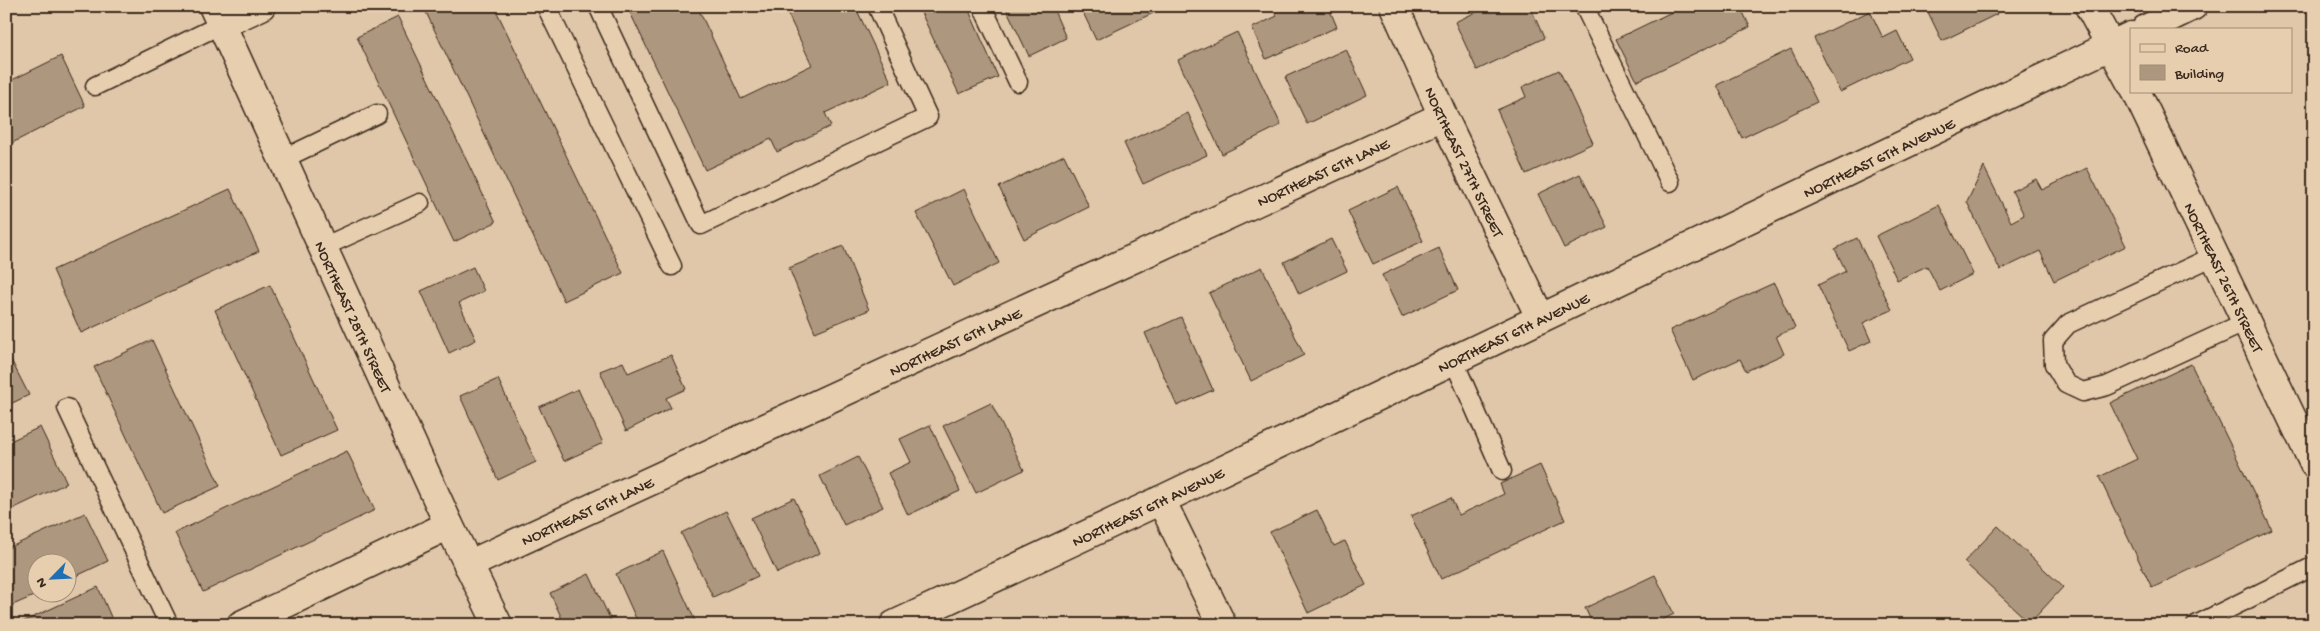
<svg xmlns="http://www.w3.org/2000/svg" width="2320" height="631" font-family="'Gochi Hand',sans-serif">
<rect width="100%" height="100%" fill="#e0c7a9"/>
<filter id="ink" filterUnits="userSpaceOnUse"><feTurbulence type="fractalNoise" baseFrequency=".02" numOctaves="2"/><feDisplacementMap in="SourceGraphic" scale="10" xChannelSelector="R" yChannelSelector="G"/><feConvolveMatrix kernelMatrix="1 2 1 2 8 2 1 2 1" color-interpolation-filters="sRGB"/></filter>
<g filter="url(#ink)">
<g fill="#ad977e" stroke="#3b2a1e">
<polygon points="423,6 494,6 623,273 564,301"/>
<polygon points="627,6 697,6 741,99 812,65 784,6 855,6 891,82 825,113 831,126 777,152 771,139 705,170"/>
<polygon points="918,6 967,6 998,77 959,94"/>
<polygon points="1005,6 1052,6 1066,38 1029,56"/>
<polygon points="1080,6 1168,6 1096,40"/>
<polygon points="1272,6 1328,6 1337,27 1266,59 1252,28 1277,16"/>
<polygon points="1489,6 1530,6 1544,38 1477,70 1455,22"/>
<polygon points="1684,6 1740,6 1750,27 1637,81 1616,39"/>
<polygon points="1935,6 1994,6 1997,14 1942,41 1927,10"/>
<polygon points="1870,11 1883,38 1897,31 1910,58 1840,92 1814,38"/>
<polygon points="398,17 496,222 454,242 357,37"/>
<polygon points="1237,32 1281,125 1222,154 1178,60"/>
<polygon points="1346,49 1367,95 1307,124 1285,77"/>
<polygon points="1791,49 1817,102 1742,138 1717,85"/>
<polygon points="61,56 85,106 6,146 6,83"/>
<polygon points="1559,70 1593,143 1526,174 1497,110 1526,97 1522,87"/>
<polygon points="1188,113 1207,155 1143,184 1124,143"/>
<polygon points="1064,155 1089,207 1024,239 999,187"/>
<polygon points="1984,167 2011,222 2024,215 2012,191 2036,179 2042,190 2087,168 2126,246 2054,281 2040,251 2000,270 1967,202"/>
<polygon points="1580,174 1607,227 1564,248 1538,194"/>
<polygon points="1398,187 1423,241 1373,264 1348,211"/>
<polygon points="230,189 259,251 81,333 53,270"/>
<polygon points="964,189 999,263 953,286 916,213"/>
<polygon points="1939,205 1973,274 1940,291 1927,266 1897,280 1876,236"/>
<polygon points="1857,238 1892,310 1863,323 1871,341 1849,351 1818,285 1846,271 1835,249"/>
<polygon points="1331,239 1347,271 1299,294 1284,262"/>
<polygon points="843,246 869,310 815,332 789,268"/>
<polygon points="1439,248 1458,290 1402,317 1382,275"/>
<polygon points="473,267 484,291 459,303 476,340 449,353 421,291"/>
<polygon points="1262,267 1304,355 1251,381 1209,293"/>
<polygon points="1774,283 1795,328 1776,336 1784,354 1746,371 1740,359 1693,380 1670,330"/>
<polygon points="270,285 337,430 281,455 215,310"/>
<polygon points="1181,317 1213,390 1177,406 1145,333"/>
<polygon points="152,340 220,486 162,513 94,367"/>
<polygon points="6,350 29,395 6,406"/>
<polygon points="671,355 686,389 666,398 671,408 626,431 600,371 623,362 628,373"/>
<polygon points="2191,364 2272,530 2152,588 2099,477 2137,459 2110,403"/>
<polygon points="498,379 536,462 498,480 460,396"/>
<polygon points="578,389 603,443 564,461 539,407"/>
<polygon points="991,403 1024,470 976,493 943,426"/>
<polygon points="930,425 960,491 908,515 888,473 911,462 900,439"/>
<polygon points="40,427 67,483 6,512 6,443"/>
<polygon points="347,451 375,510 203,592 175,533"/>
<polygon points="858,457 883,507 844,525 820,476"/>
<polygon points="1540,465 1565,520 1441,579 1411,516 1451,498 1459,515 1504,494 1500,484"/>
<polygon points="794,498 820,553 777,573 751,518"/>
<polygon points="1317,510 1334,546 1345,541 1366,585 1308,613 1270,532"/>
<polygon points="726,511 758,576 713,597 681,533"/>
<polygon points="85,513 108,561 68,580 68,564 38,564 38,594 6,608 6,549"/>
<polygon points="1998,526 2063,587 2030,623 1964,562"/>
<polygon points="663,551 697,625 639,625 616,574"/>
<polygon points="589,574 613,625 565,625 550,593"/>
<polygon points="1655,575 1674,614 1652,625 1593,625 1585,608"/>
<polygon points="98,587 114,624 16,625"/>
</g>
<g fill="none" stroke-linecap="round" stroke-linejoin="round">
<defs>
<g id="lane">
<polyline points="546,6 672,266"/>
<polyline points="598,6 701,225 928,117 877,6"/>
<polyline points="982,6 1018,82"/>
<polyline points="1584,6 1670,182"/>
<polyline points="95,86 222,24"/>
<polyline points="283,159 377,114"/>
<polyline points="323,247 420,203"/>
<polyline points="2214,256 2068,324 2053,341 2054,364 2066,384 2083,392 2107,386 2246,322"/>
<polyline points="1453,359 1502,471"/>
<polyline points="67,408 169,625"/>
<polyline points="2196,625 2314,566"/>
</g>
<g id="street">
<path id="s1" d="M213 6 449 525 498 625"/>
<path id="s2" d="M1394 6 1443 116 1540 317"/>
<polyline points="222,24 261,6"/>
<polyline points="1161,500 1222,625"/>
<path id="s3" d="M468 565 1443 116"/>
<polyline points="241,625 449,525"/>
</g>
<g id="secondary">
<polyline points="2089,6 2131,83"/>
<polyline points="2146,29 2193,6"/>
<path id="s4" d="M2136 91 2314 464"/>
<path id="s5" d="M894 625 1161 500 2131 36"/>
</g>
</defs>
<use href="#lane" stroke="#3b2a1e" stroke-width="21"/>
<use href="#street" stroke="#3b2a1e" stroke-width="31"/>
<use href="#secondary" stroke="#3b2a1e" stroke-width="31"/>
<use href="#lane" stroke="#e7ceaf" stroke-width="18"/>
<use href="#street" stroke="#e7ceaf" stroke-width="28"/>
<use href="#secondary" stroke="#e7ceaf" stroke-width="28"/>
</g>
</g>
<g text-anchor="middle" stroke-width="4" stroke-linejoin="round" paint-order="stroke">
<g font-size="16" fill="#3b2a1e" stroke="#e7ceaf">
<text dy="6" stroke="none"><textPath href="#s5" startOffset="1090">NORTHEAST 6TH AVENUE</textPath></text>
<text dy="6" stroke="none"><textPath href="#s2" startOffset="171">NORTHEAST 27TH STREET</textPath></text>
<text dy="6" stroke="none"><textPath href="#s3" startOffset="941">NORTHEAST 6TH LANE</textPath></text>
<text dy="6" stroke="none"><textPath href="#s4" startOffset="206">NORTHEAST 26TH STREET</textPath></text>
<text dy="6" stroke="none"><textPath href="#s1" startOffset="341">NORTHEAST 28TH STREET</textPath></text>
<text dy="6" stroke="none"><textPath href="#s5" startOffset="685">NORTHEAST 6TH AVENUE</textPath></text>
<text dy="6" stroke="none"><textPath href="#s3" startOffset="536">NORTHEAST 6TH LANE</textPath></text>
<text dy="6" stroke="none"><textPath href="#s5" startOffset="280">NORTHEAST 6TH AVENUE</textPath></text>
<text dy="6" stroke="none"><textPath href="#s3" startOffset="131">NORTHEAST 6TH LANE</textPath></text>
</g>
</g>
<rect width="2320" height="631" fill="none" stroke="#e7ceaf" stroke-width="25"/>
<rect x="12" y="12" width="2295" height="606" fill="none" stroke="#3b2a1e" stroke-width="2" filter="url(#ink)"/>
<rect x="2130" y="28" width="162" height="65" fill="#e7ceaf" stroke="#a28c75"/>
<rect x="2140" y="44" width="25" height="8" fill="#e7ceaf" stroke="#a28c75"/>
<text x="2175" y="52" font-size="15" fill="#3b2a1e">Road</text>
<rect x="2140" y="65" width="25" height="15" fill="#ad977e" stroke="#a28c75"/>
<text x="2175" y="78" font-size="15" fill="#3b2a1e">Building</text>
<g transform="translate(52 578) rotate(246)"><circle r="24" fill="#e7ceaf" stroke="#a28c75"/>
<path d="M0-4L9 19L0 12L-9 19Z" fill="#1f6fb2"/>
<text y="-8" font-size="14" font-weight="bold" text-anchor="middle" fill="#3b2a1e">N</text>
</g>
</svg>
